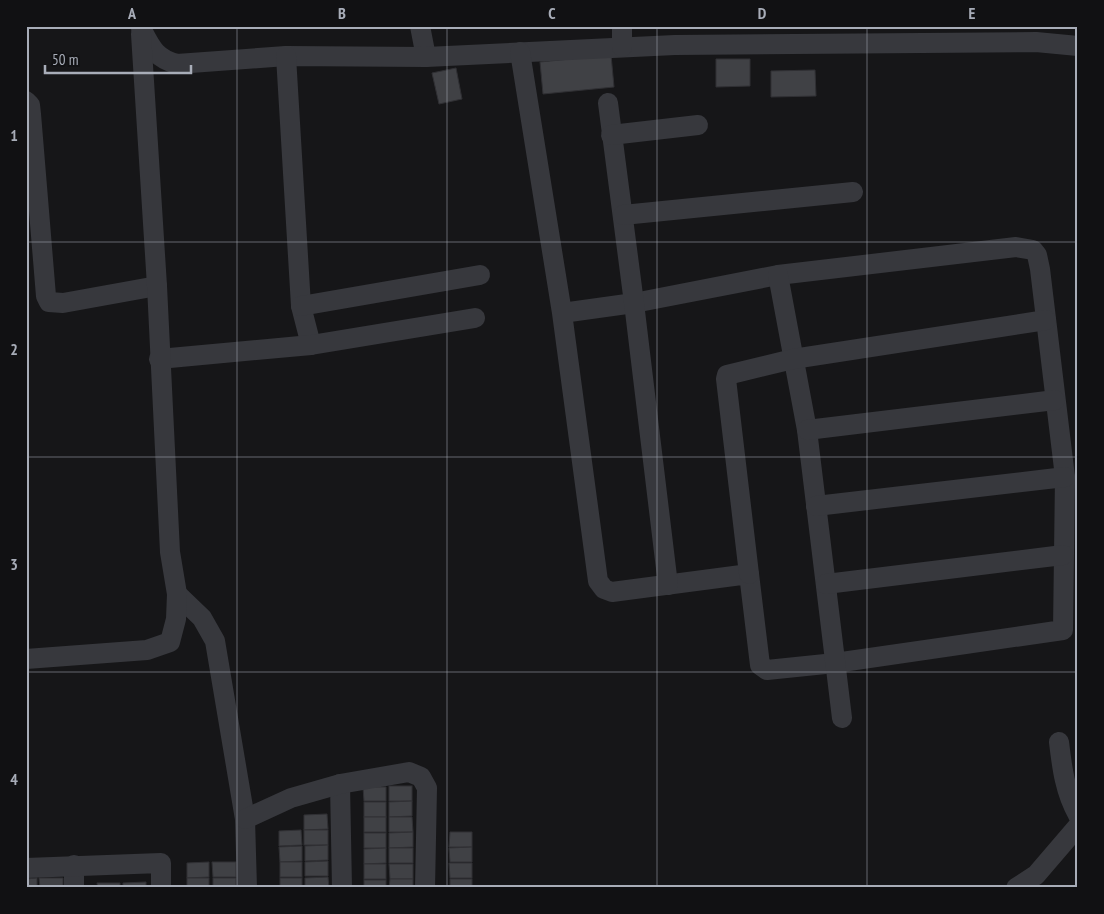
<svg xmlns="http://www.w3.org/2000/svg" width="1104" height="914" font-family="'PT Sans Narrow',sans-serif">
<rect width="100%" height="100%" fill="#161618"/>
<g fill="#404145" stroke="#303034">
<polygon points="611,55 614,87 543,94 540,62"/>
<polygon points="716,59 750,59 750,86 716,87"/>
<polygon points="456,68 462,99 439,104 432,73"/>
<polygon points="815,70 816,96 771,97 771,71"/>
<rect x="389" y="786" width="23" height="15"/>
<polygon points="363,787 386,787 386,801 364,801"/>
<polygon points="412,801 412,816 389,817 389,802"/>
<rect x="364" y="802" width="22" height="15"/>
<polygon points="327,814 328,829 304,830 304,815"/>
<rect x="364" y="817" width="22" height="15"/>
<polygon points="389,817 412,817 413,832 389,832"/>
<polygon points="301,830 302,845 279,846 279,831"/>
<rect x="304" y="830" width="24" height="15"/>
<polygon points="413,832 413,847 389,848 389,833"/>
<polygon points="450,832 472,832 472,847 449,847"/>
<rect x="364" y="833" width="22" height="15"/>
<polygon points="328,845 328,860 305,861 305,846"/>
<polygon points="302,846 302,861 280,862 279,847"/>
<polygon points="472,847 472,862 450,862 449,848"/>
<polygon points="386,848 386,863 364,864 364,849"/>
<rect x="389" y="848" width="24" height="15"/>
<polygon points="328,861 328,876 305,876 305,862"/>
<polygon points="209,862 209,877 187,878 187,863"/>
<polygon points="212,862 236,862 236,877 213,877"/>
<rect x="280" y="862" width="22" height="15"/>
<polygon points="449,863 472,863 472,878 450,878"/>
<rect x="364" y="864" width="22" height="15"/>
<polygon points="389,864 413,864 413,879 390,879"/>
<polygon points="328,877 329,888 305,888 305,878"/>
<polygon points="37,878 37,888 26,888 26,879"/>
<polygon points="39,878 63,878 63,888 40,888"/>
<rect x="187" y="878" width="22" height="10"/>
<rect x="213" y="878" width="23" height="10"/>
<rect x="280" y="878" width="22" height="10"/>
<polygon points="390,879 413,879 413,888 389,888"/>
<rect x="450" y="879" width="22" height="9"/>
<rect x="364" y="880" width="22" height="8"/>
<polygon points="146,882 146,888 123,888 123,883"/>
<polygon points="97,883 120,883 120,888 98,888"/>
</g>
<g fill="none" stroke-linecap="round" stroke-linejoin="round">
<g stroke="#37383d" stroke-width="20">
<polyline points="420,26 426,57"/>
<path d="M141 28C151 47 155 58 177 64L286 56 426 57 675 45 1036 42 1078 46"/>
<polyline points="622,47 622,26"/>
<polyline points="520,52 562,313 634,303 778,275 1016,247 1033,250 1037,255 1040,269 1065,477 1063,630 835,663 767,670 760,665 749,574 612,592 604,589 598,581 562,313"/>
<polyline points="286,56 301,306 311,345"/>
<polyline points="26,101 30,105 31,114 46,296 49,302 63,303 157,286"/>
<polyline points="608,103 634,303 668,585"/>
<polyline points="611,135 698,125"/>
<polyline points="623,215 853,192"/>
<polyline points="778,275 807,430 842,718"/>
<polyline points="301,306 480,275"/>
<polyline points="159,359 311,345 475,318"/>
<polyline points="807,430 1055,400"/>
<polyline points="816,506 1065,477"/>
<polyline points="749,574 726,379 727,375 793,359 1046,320"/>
<polyline points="826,584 1063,555"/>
<polyline points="177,594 202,618 215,641 245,819 247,888"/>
<polyline points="26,659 147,650 170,642 176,619 177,594 170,552 157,286 141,34"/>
<path d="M1059 742C1062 768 1065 792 1078 815"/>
<polyline points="340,784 342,888"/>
<polyline points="245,819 291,798 340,784 409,772 421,777 427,788 425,888"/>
<polyline points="74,865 74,888"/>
<polyline points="26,868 161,863 161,888"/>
<polyline points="1016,888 1036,875 1078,826"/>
</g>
</g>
<path fill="none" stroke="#a8adb8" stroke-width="1" stroke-opacity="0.55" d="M237 26V888M447 26V888M657 26V888M867 26V888M26 242H1078M26 457H1078M26 672H1078"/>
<rect width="1104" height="914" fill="none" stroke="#111113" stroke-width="55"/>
<path d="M45 65v8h146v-8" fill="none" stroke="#a8adb8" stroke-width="2.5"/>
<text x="52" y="65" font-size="15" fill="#a8adb8" stroke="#111113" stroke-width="4" paint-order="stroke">50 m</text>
<rect x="28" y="28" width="1048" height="858" fill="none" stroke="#a8adb8" stroke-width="2"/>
<g font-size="16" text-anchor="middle" font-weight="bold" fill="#a8adb8">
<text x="132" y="19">A</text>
<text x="342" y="19">B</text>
<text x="552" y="19">C</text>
<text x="762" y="19">D</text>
<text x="972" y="19">E</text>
<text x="14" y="141">1</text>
<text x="14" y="355">2</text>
<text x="14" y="570">3</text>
<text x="14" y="785">4</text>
</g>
</svg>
